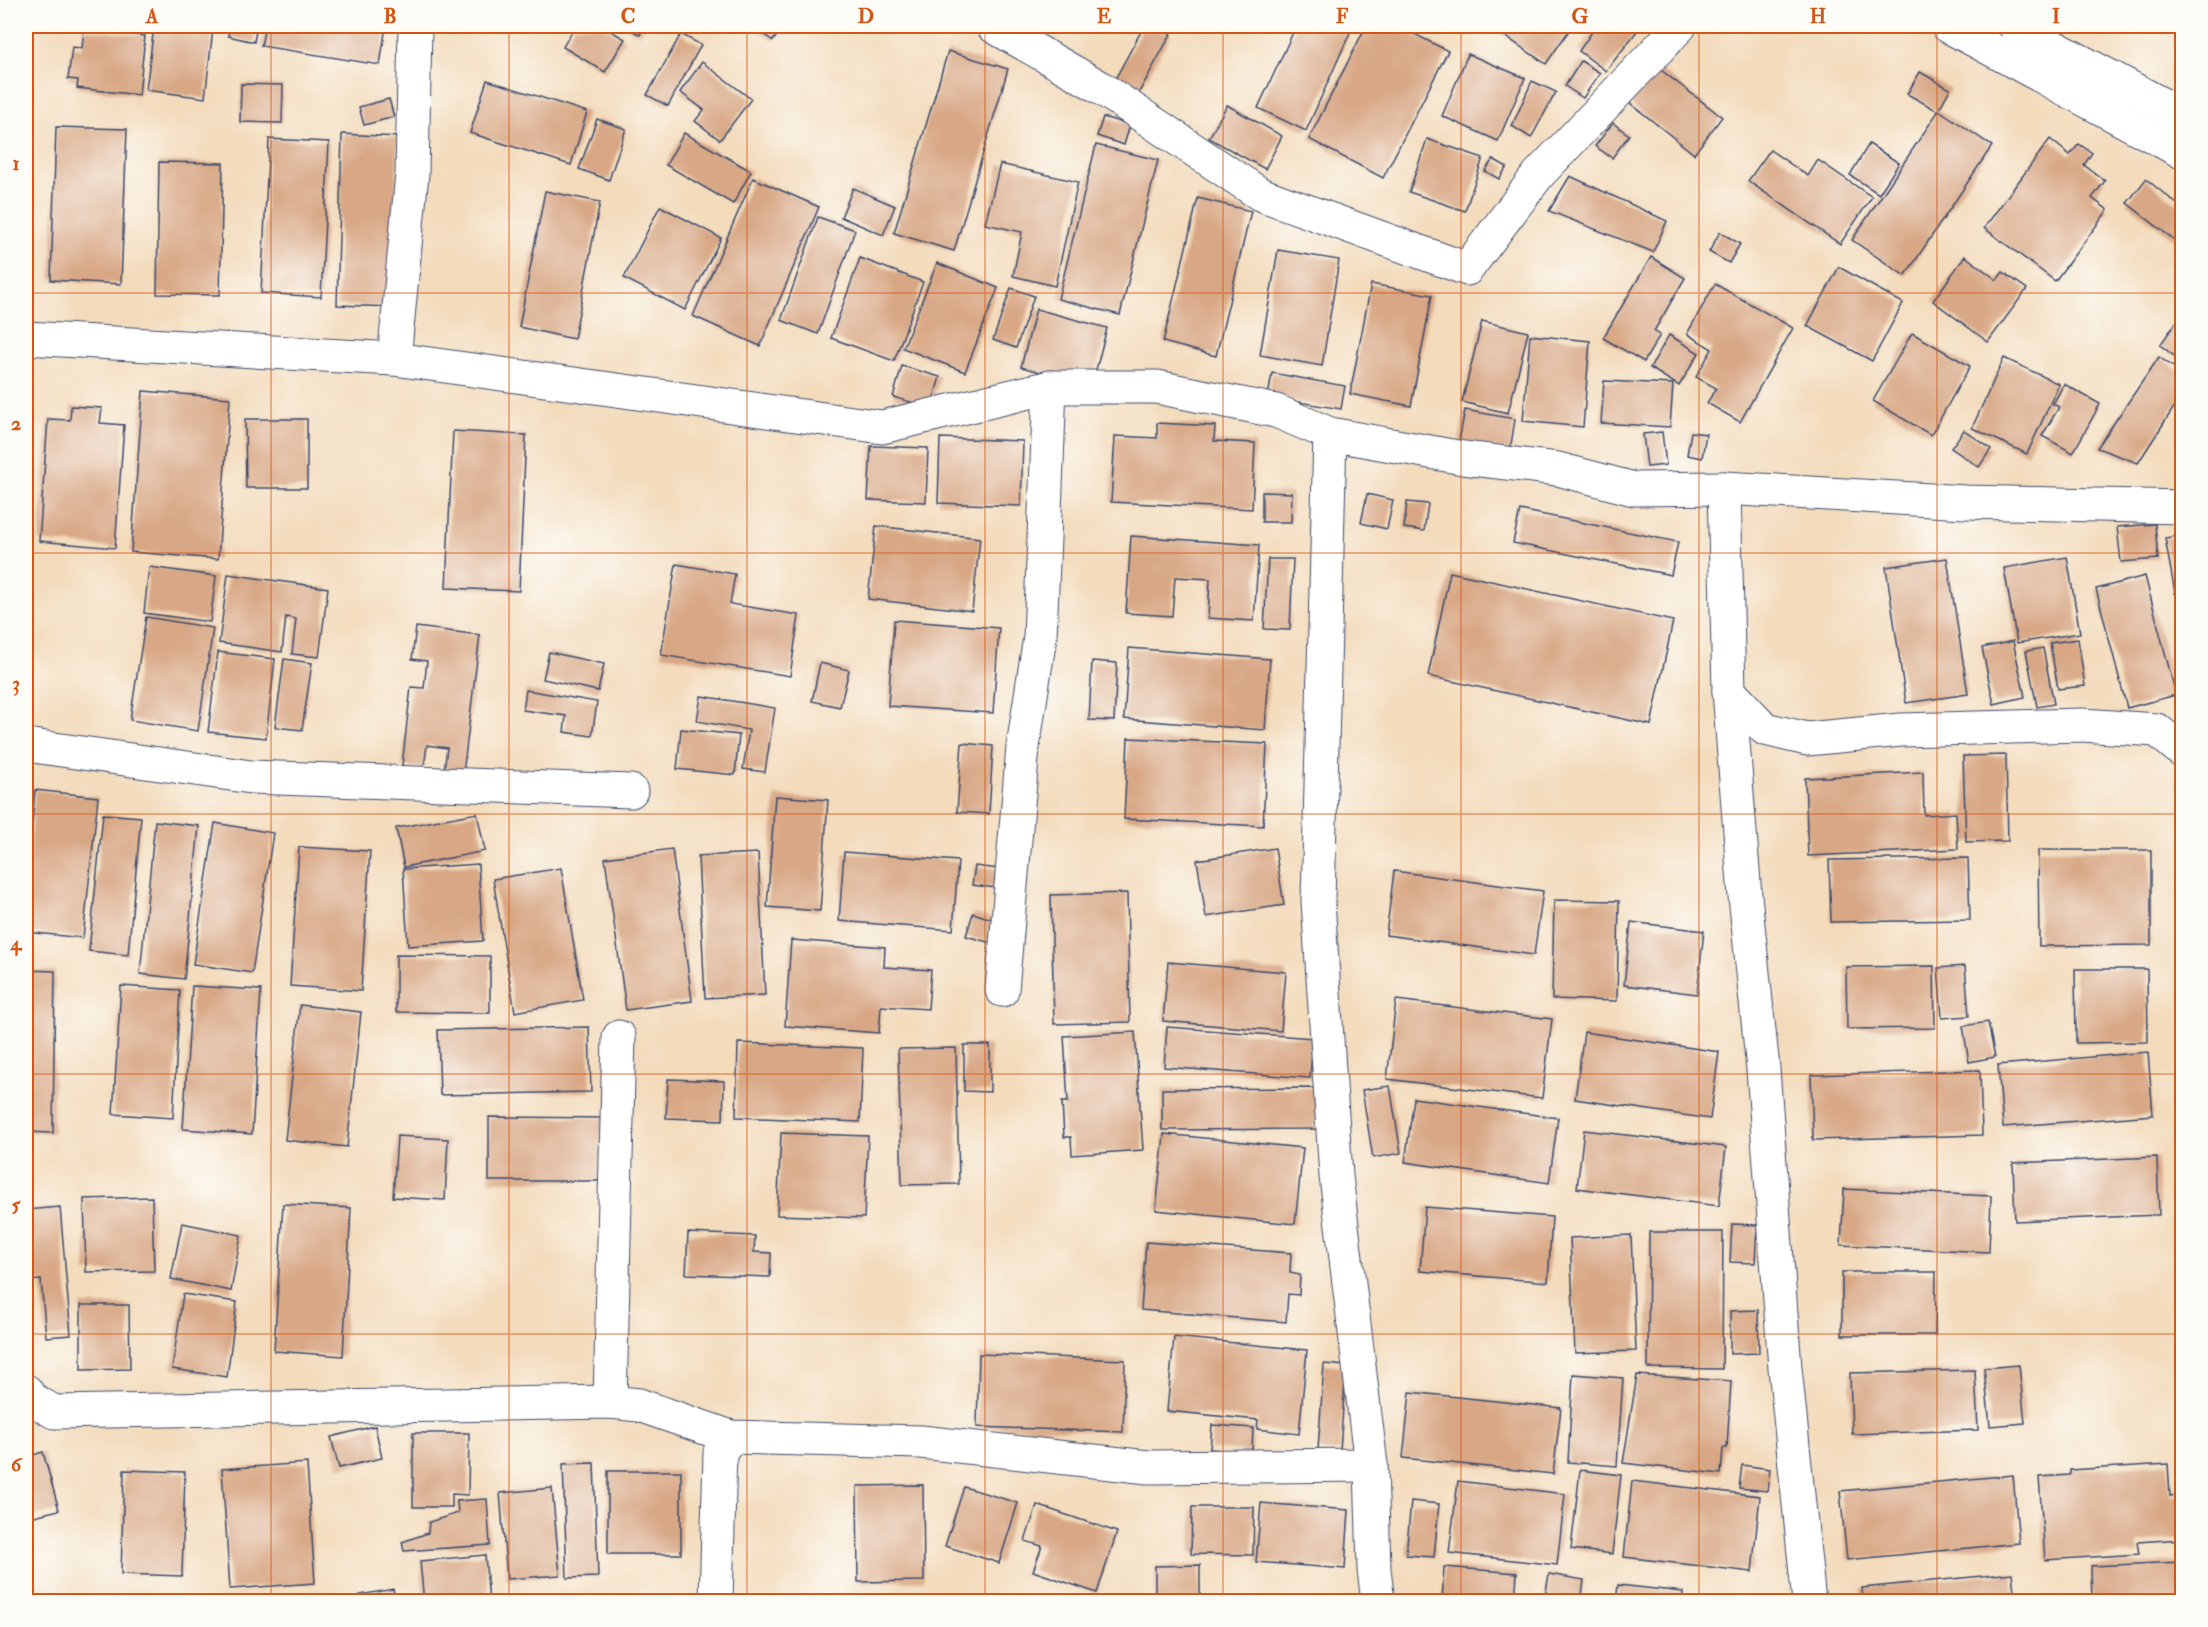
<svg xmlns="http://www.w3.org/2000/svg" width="2208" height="1627" font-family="'IM FELL Double Pica',serif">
<rect width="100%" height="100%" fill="#fdfcf7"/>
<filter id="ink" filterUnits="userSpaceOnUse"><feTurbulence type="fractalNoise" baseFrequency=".0167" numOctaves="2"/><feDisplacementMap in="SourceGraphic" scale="12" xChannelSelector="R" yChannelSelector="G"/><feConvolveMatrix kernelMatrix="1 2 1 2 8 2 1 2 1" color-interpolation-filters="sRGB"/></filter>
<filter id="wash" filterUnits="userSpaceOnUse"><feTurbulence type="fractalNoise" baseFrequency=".008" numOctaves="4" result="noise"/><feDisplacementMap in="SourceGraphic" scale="24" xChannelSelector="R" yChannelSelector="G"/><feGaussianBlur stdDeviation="1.35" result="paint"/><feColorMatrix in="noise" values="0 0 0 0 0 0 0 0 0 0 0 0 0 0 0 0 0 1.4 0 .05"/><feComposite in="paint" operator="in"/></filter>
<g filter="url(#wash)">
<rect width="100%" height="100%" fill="#f3dbbc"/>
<g id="blocks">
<g fill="#d8a785">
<polygon points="154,26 185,26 213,29 205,98 146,90"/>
<polygon points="230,26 257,26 254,42 228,36"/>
<polygon points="265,26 386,26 380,65 261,46"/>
<polygon points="575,26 602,26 625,39 605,72 563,47"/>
<polygon points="624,26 645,26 640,35"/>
<polygon points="752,26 784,26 773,41"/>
<polygon points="1144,26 1156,26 1171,34 1137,96 1113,83"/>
<polygon points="1296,26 1353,26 1306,131 1258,108"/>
<polygon points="1366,26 1399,26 1448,51 1383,178 1309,139"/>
<polygon points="1504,26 1572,26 1546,64 1499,32"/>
<polygon points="1596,26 1641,26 1606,71 1579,51"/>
<polygon points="2123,26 2145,26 2139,35"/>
<polygon points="84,29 145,36 139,95 77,88 78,80 68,79 72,47 82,48"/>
<polygon points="681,34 701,45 668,106 647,95"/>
<polygon points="948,51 1008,69 954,251 894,233"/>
<polygon points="1468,54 1525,78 1498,141 1442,116"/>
<polygon points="1581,61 1600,73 1583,98 1565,86"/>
<polygon points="702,62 751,99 720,140 695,121 704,110 680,92"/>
<polygon points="1657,67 1722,117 1694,154 1630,103"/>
<polygon points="1920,72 1950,89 1938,111 1907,94"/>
<polygon points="487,80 587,112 571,165 470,133"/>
<polygon points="1532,81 1556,92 1531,138 1512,126"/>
<polygon points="241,84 283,85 282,123 240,122"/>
<polygon points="389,99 394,117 364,125 359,107"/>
<polygon points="1227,105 1282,136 1265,169 1209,138"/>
<polygon points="1939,110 1992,146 1905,276 1852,240"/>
<polygon points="1103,117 1130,125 1124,145 1097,136"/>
<polygon points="597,119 626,129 609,180 579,169"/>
<polygon points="1613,123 1629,135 1612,158 1595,146"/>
<polygon points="56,127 127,129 121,284 51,280"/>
<polygon points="684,133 751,171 733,204 666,165"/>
<polygon points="342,134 398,137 392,307 337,305"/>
<polygon points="269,139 329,142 321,297 261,293"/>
<polygon points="1427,139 1483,158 1465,211 1409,192"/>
<polygon points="2050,139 2070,155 2079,144 2092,153 2084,165 2105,181 2092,198 2108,210 2055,281 1984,228"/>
<polygon points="1869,144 1899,163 1879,194 1850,175"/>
<polygon points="1096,145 1158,160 1120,315 1058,299"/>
<polygon points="1770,150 1808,176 1818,160 1872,197 1840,244 1748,181"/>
<polygon points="1493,159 1507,167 1499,179 1485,171"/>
<polygon points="159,162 223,163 220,295 157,294"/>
<polygon points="1000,164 1078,182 1055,286 1013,276 1022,232 985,224"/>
<polygon points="1570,176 1667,221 1653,252 1549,211"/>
<polygon points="753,178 819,207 760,346 693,316"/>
<polygon points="2146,179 2182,208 2182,246 2127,203"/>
<polygon points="853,188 895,206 883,235 841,217"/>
<polygon points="545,191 600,202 574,339 519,327"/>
<polygon points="1198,198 1251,211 1216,356 1163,342"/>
<polygon points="660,206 721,238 685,310 624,278"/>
<polygon points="818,217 855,230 818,334 781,320"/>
<polygon points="1720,232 1740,244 1729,263 1709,252"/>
<polygon points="1278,250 1339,260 1322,366 1260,355"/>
<polygon points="1965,256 1997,280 2003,272 2027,289 1988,342 1933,301"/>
<polygon points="1651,257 1685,278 1654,331 1660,335 1644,362 1603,338"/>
<polygon points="860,258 923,282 894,361 831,338"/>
<polygon points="937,263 998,288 965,372 903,348"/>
<polygon points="1839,267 1903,303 1872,361 1807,326"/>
<polygon points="1371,284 1432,295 1411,406 1350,394"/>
<polygon points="1715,284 1793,328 1740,422 1707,403 1716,388 1696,377 1712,349 1687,334"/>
<polygon points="1011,288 1034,296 1016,348 993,340"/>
<polygon points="1036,309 1107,328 1092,385 1021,367"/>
<polygon points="2182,314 2182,362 2160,345"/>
<polygon points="1482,321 1528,332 1508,413 1462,402"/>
<polygon points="1912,333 1970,366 1931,435 1873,401"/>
<polygon points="1530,335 1590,341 1583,427 1523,421"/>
<polygon points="1669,335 1699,353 1679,386 1650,368"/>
<polygon points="2159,357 2182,373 2182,395 2138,463 2097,448"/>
<polygon points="2004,358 2059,384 2027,454 1972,428"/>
<polygon points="902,366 940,377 931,408 893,397"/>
<polygon points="1272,373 1345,386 1341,409 1268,397"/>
<polygon points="1604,381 1673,384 1670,427 1601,423"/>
<polygon points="2064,384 2100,404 2073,453 2042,436 2059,407 2053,404"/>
<polygon points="143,391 230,398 218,559 131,552"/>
<polygon points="71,406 102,408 100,423 124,425 115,548 39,541 48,419 70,420"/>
<polygon points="1465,410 1515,419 1510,451 1459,441"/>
<polygon points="245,419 307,419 307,488 246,488"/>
<polygon points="1157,423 1215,426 1214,441 1255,443 1252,509 1111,502 1115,436 1157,438"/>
<polygon points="1964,430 1991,449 1979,467 1951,448"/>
<polygon points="453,431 526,435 519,591 446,588"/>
<polygon points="1662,432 1666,465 1647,467 1643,434"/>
<polygon points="1691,432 1706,434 1702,458 1687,455"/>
<polygon points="940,438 1023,441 1021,506 938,503"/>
<polygon points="871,446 928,448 926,502 868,500"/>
<polygon points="2181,451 2182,451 2182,465 2179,465"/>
<polygon points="1262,492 1292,493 1291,522 1262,522"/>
<polygon points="1367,494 1393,500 1387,529 1361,523"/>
<polygon points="1407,502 1428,504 1424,531 1404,528"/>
<polygon points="1520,510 1678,542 1671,575 1513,543"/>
<polygon points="2155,524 2158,559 2121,562 2117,527"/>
<polygon points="876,526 980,538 972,611 868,599"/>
<polygon points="2182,535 2182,591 2175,593 2165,538"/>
<polygon points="1131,536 1259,545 1254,621 1208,618 1210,579 1175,577 1172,616 1126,613"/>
<polygon points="2067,557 2080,633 2017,643 2004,568"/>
<polygon points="1947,558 1968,694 1906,703 1886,567"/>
<polygon points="1268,559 1293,559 1290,630 1264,629"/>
<polygon points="676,564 735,574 730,604 799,615 790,676 661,655"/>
<polygon points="149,567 216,576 210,622 144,613"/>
<polygon points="1450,572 1673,621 1651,725 1428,676"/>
<polygon points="228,574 328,588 319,657 292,654 296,619 286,617 282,652 219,643"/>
<polygon points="2145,576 2176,695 2127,708 2096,589"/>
<polygon points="146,617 213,628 198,731 130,720"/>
<polygon points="894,620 999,628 993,713 888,706"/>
<polygon points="416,627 480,635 463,774 444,771 447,748 427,745 424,768 402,766 411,687 424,688 427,661 412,659"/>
<polygon points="2078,639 2085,686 2058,689 2050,643"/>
<polygon points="2013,641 2025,697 1994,704 1982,648"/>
<polygon points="1129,648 1270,659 1265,730 1124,719"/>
<polygon points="2043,648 2054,704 2037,707 2026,651"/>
<polygon points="218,652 275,659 266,738 208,732"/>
<polygon points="549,652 604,664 598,691 543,679"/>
<polygon points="284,659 312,663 302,730 275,727"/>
<polygon points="1092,661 1117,663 1114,721 1089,720"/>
<polygon points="820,663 849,670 840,707 812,701"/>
<polygon points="526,690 597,702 592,736 564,732 566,716 523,710"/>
<polygon points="701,696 775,708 765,772 743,769 749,730 697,721"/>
<polygon points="681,729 739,735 735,775 677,769"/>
<polygon points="1128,738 1267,744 1263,826 1124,819"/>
<polygon points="962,743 993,746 989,814 957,812"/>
<polygon points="2006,755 2008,841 1966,842 1963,756"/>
<polygon points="26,764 29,764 27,789 26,789"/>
<polygon points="1923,772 1924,815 1956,813 1958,849 1808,856 1805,778"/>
<polygon points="35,790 98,797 83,938 26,932 26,893"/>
<polygon points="775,796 828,800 820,911 767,907"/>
<polygon points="477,813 485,851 404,867 396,828"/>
<polygon points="103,814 141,817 128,955 89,951"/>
<polygon points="155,821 199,826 184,979 140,974"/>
<polygon points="215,823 273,833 252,973 193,964"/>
<polygon points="299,847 370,851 361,991 290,986"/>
<polygon points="1275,848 1284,905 1206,917 1197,860"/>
<polygon points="672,849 692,1001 626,1010 605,858"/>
<polygon points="2038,850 2151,850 2151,945 2039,946"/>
<polygon points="844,852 958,861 953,930 839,921"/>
<polygon points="758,853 765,995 705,998 698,856"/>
<polygon points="1968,858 1970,920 1831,922 1829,860"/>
<polygon points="478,864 483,941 408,946 403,869"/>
<polygon points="975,866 1007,870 1004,889 972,885"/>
<polygon points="561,868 583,1000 515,1012 493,879"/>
<polygon points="1394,871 1543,891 1534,955 1386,935"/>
<polygon points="1127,893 1130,1022 1054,1024 1051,895"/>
<polygon points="1554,900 1619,901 1617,1001 1552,999"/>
<polygon points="973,913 1001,922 995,944 966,936"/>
<polygon points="1631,922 1704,931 1697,994 1624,985"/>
<polygon points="791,940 885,947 884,967 931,970 928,1009 881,1006 879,1033 785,1026"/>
<polygon points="396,955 490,956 490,1013 396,1012"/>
<polygon points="1168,962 1286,972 1281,1031 1163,1021"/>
<polygon points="1934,966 1935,1028 1847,1029 1846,967"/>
<polygon points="1965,966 1969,1016 1942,1018 1938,968"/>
<polygon points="2075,969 2147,969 2148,1042 2076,1043"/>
<polygon points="26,970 55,971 53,1133 26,1132"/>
<polygon points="121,986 180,990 173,1118 113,1114"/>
<polygon points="192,986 261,990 252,1134 183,1129"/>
<polygon points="1396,1000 1552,1019 1542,1098 1387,1079"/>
<polygon points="300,1005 361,1012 347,1147 285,1140"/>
<polygon points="1988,1022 1995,1057 1969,1062 1963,1026"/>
<polygon points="589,1027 591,1092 440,1095 438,1030"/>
<polygon points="1167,1027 1313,1038 1310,1078 1164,1067"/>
<polygon points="1135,1032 1143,1150 1072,1155 1071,1137 1064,1137 1062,1102 1068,1102 1064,1036"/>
<polygon points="1584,1032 1719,1052 1710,1119 1575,1099"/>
<polygon points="738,1043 863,1048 860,1122 736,1117"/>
<polygon points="964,1045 990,1045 990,1092 964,1091"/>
<polygon points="956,1048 959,1184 902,1185 898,1049"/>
<polygon points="2148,1052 2153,1115 2003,1127 1998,1065"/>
<polygon points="1980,1070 1982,1135 1813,1140 1811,1075"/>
<polygon points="668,1079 724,1081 723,1120 666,1118"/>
<polygon points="1390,1086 1401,1153 1373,1158 1362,1090"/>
<polygon points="1319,1088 1319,1129 1162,1130 1162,1089"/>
<polygon points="1414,1098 1558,1118 1549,1183 1405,1162"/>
<polygon points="489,1117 608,1118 608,1181 489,1181"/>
<polygon points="1584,1130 1726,1147 1719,1206 1577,1188"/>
<polygon points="781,1133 868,1136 864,1218 777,1215"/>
<polygon points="1164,1134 1303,1148 1295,1224 1156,1210"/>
<polygon points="397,1136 448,1139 445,1200 393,1197"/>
<polygon points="2157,1157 2159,1215 2015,1221 2013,1163"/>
<polygon points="1844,1189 1991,1196 1989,1252 1841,1245"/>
<polygon points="152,1197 154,1271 86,1272 84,1199"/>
<polygon points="283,1204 351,1208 343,1356 274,1351"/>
<polygon points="60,1207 71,1335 46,1337 41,1280 26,1281 26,1210"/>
<polygon points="1425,1207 1552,1217 1548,1282 1420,1271"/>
<polygon points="182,1223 241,1235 231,1291 171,1279"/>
<polygon points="1732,1224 1757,1225 1755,1263 1730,1262"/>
<polygon points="1649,1232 1723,1232 1722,1369 1648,1368"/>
<polygon points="688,1233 755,1236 754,1252 771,1253 770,1277 686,1274"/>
<polygon points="1631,1235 1636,1351 1575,1353 1570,1238"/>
<polygon points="1146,1242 1291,1253 1290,1273 1300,1275 1299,1295 1288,1294 1286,1322 1141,1310"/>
<polygon points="1842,1272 1936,1272 1935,1335 1842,1335"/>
<polygon points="183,1294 237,1302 227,1377 172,1369"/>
<polygon points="81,1305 129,1305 130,1369 81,1370"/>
<polygon points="1758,1310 1759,1353 1730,1354 1730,1311"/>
<polygon points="1174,1337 1307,1350 1299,1434 1257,1429 1258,1420 1167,1411"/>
<polygon points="979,1354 1125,1360 1123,1432 977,1427"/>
<polygon points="1324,1364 1346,1366 1340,1451 1318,1450"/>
<polygon points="2019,1365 2025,1423 1990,1426 1984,1368"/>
<polygon points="1975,1370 1978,1430 1852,1434 1850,1373"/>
<polygon points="1573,1374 1623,1378 1617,1466 1568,1462"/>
<polygon points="1637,1375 1731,1381 1727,1448 1723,1448 1721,1474 1623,1463"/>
<polygon points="1410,1392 1561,1408 1553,1474 1403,1458"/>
<polygon points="1212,1425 1253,1428 1252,1452 1210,1449"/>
<polygon points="375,1426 382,1458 339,1468 331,1437"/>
<polygon points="413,1433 469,1433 468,1495 452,1494 452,1507 413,1507"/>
<polygon points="43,1452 59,1510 26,1518 26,1457"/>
<polygon points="307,1463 315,1583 230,1589 222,1469"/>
<polygon points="594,1463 598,1577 567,1578 563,1464"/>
<polygon points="2168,1464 2170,1496 2182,1494 2182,1539 2137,1542 2139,1554 2045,1560 2039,1477 2070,1475 2070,1470"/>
<polygon points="1742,1465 1770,1469 1767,1491 1739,1488"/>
<polygon points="124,1470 185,1472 182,1576 121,1574"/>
<polygon points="1580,1470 1621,1475 1612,1554 1571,1549"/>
<rect x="608" y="1471" width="73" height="83"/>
<polygon points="2013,1475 2019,1543 1847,1560 1840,1491"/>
<polygon points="1458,1481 1565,1494 1557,1565 1449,1553"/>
<polygon points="1632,1481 1760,1496 1752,1572 1624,1557"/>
<polygon points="923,1485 924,1581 858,1582 857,1486"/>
<polygon points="964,1487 1018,1503 999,1563 945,1546"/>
<polygon points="552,1488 560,1575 507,1579 500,1493"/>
<polygon points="487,1499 490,1545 404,1551 402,1542 428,1533 429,1522 458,1513 457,1501"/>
<polygon points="1411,1501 1439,1504 1434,1557 1406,1555"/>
<polygon points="1261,1503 1349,1510 1345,1569 1256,1562"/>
<polygon points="1037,1505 1117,1532 1097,1593 1033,1571 1042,1546 1025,1541"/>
<polygon points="1192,1507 1254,1507 1253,1555 1191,1554"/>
<polygon points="485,1555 489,1602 424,1602 420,1561"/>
<polygon points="2182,1562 2182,1602 2092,1602 2091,1566"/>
<polygon points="1200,1565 1200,1602 1155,1602 1155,1566"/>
<polygon points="1444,1567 1517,1573 1515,1602 1442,1602"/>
<polygon points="2012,1573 2015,1602 1863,1602 1862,1588"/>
<polygon points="1549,1574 1584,1580 1581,1602 1544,1602"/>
<polygon points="1618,1585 1683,1592 1682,1602 1616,1602"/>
<polygon points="393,1589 396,1602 361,1602 360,1595"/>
</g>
</g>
</g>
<g filter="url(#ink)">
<use href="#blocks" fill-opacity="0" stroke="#3b496c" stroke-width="1.5"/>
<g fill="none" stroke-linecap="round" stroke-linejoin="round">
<defs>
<g id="street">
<polyline points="993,26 1098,86 1260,194 1467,269 1538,175 1680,26"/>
<polyline points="26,338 394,359 882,427 1050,387 1157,387 1276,411 1330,434 1463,458 1558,469 1634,489 1724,488 1966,502 2182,507"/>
<polyline points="394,359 412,174 415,26"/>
<polyline points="1330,434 1318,901 1336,1176 1371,1465 1374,1569 1378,1602"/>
<polyline points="1724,488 1729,691 1745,896 1763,1069 1785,1368 1809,1602"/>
<polyline points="1729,691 1765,729 1807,739 1901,730 2082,725 2157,730 2182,751"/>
<polyline points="26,745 251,777 631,791"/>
<polyline points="1002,990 1023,747 1040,637 1050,387"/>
<polyline points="26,1391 32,1399 54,1412 610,1402 639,1405 731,1437 921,1442 1148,1467 1371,1465"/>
<polyline points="610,1402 619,1037"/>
<polyline points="716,1602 720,1452 731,1437"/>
</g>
<g id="secondary">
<polyline points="1948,26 2182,152"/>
<polyline points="2015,26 2182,115"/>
</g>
</defs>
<use href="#street" stroke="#3b496c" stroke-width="35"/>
<use href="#secondary" stroke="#3b496c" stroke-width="35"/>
<use href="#street" stroke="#fff" stroke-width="33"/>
<use href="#secondary" stroke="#fff" stroke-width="33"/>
</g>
</g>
<path fill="none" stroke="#d45514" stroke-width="1.5" stroke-opacity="0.55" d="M271 26V1602M509 26V1602M747 26V1602M985 26V1602M1223 26V1602M1461 26V1602M1699 26V1602M1937 26V1602M26 293H2182M26 553H2182M26 814H2182M26 1074H2182M26 1334H2182"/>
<rect width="2208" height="1627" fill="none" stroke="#fdfcf7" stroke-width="66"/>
<rect x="33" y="33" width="2142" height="1561" fill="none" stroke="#d45514" stroke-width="2"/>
<g font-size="20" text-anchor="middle" font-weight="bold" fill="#d45514">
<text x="152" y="23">A</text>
<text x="390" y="23">B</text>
<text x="628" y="23">C</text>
<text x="866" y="23">D</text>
<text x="1104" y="23">E</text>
<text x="1342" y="23">F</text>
<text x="1580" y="23">G</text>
<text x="1818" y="23">H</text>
<text x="2056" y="23">I</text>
<text x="16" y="170">1</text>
<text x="16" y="430">2</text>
<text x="16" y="690">3</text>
<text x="16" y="950">4</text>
<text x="16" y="1211">5</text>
<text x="16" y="1471">6</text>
</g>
</svg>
